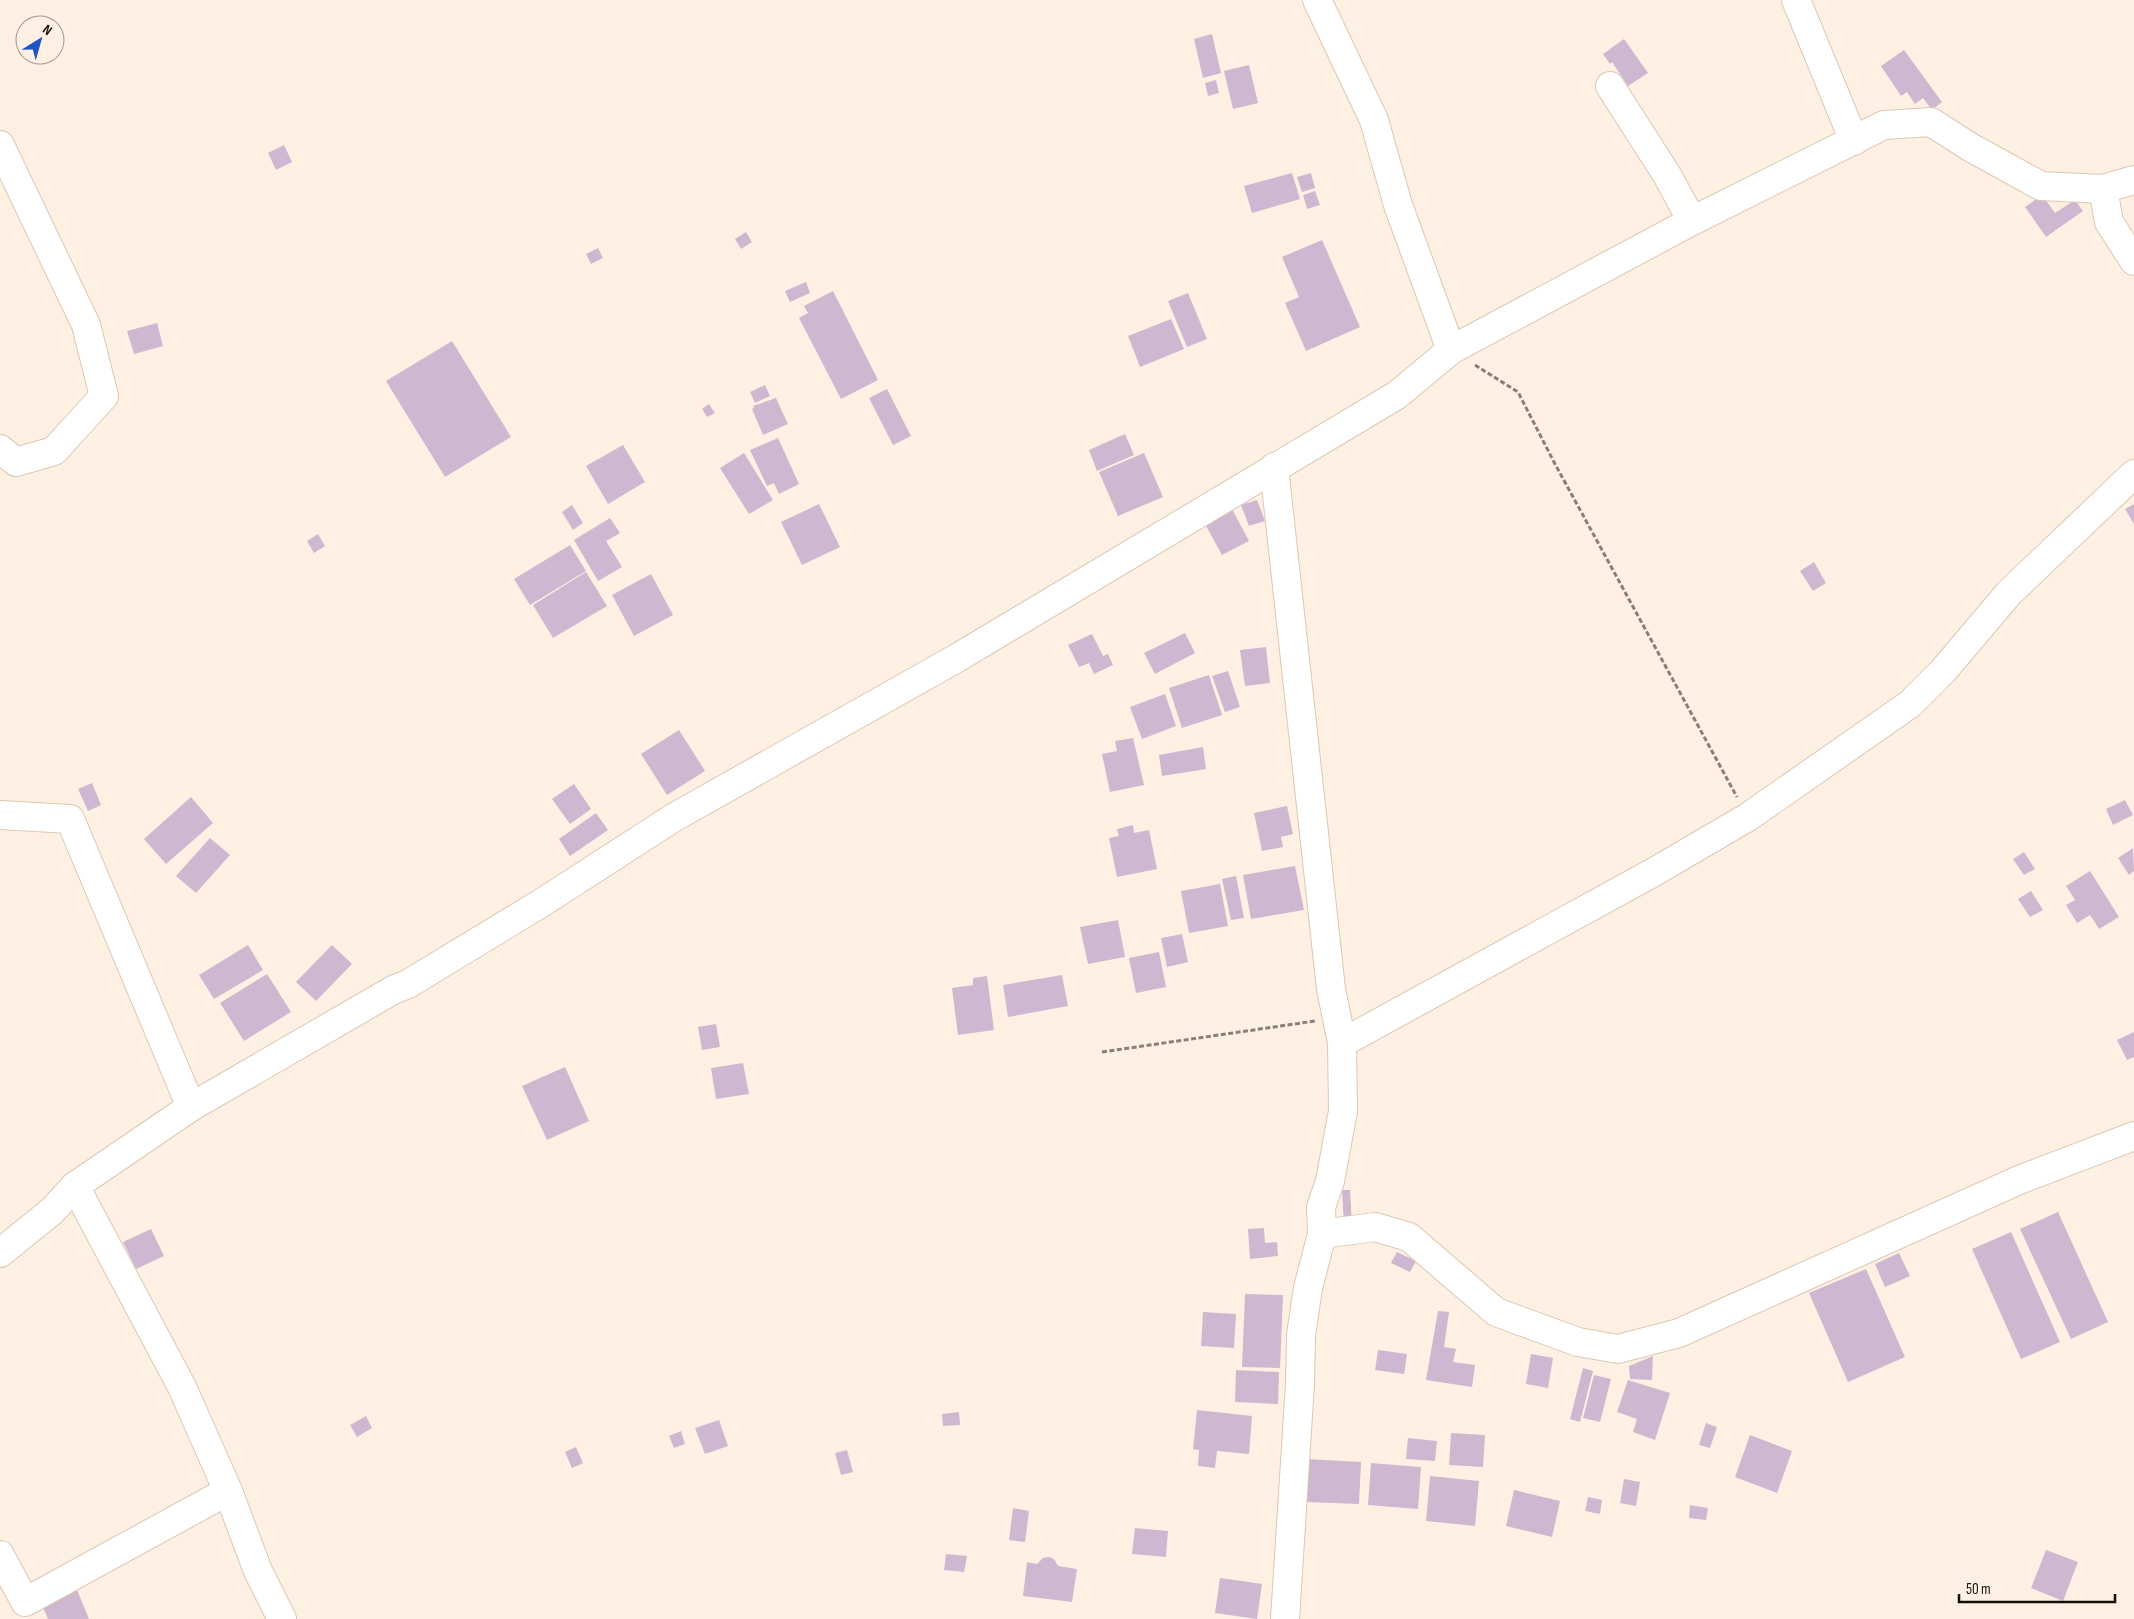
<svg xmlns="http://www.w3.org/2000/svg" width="2134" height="1619" font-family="'Sofia Sans Condensed',sans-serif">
<rect width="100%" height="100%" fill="#fef1e4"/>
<g fill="#ceb7d0">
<polygon points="1212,34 1221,73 1203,78 1194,39"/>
<polygon points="1624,39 1648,73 1628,86 1612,62 1610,64 1603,54"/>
<polygon points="1904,50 1942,102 1932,110 1923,98 1915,104 1907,92 1901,96 1881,66"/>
<polygon points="1249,65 1258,103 1233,109 1224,71"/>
<polygon points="1216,80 1219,93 1208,96 1205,83"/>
<polygon points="284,145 292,162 276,170 268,153"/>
<polygon points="1292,173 1300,199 1252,213 1244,186"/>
<polygon points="1311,173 1315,188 1302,192 1297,177"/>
<polygon points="1315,191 1320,205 1307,209 1303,195"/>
<polygon points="2042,195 2055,213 2075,200 2083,211 2046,237 2025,207"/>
<polygon points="746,232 752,242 741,249 735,239"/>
<polygon points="1322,240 1360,327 1306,351 1285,303 1299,297 1282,257"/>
<polygon points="598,248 603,258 591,264 586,254"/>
<polygon points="806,282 810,293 790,302 785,291"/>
<polygon points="833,291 878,380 841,399 799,318 808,313 804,306"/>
<polygon points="1188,293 1207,339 1187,347 1168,301"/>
<polygon points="1171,319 1184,349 1140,367 1128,336"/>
<polygon points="157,323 163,346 134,354 127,331"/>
<polygon points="452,341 511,437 445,477 386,381"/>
<polygon points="765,385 770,396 755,403 750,392"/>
<polygon points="887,389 911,436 893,445 869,398"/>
<polygon points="776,398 788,424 763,435 752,409 754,408 753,406"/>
<polygon points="709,404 715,413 707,417 702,409"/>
<polygon points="1125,434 1134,455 1097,471 1089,450"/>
<polygon points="778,438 799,484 779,494 774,483 767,486 750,450"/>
<polygon points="623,445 645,482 608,504 586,466"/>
<polygon points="744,453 773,500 749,514 720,468"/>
<polygon points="1144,453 1163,497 1118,516 1099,472"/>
<polygon points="1257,500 1265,521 1249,526 1241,505"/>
<polygon points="819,504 840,547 802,565 781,522"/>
<polygon points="2134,504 2134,524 2125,509"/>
<polygon points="572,505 583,523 573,530 562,512"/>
<polygon points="1232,509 1249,541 1222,555 1205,524"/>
<polygon points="610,518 620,533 606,541 622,567 598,581 574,540"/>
<polygon points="318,534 325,546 314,553 307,541"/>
<polygon points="570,545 586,571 530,605 514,579"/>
<polygon points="1814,562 1826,583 1813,591 1800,571"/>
<polygon points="586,572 607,606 553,638 533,605"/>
<polygon points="651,574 673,615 634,636 612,595"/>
<polygon points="1185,633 1195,653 1155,674 1144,653"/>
<polygon points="1092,634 1103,656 1108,654 1113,665 1094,674 1089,663 1079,667 1068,645"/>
<polygon points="1266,647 1270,683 1245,686 1240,650"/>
<polygon points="1228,671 1240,707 1225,712 1212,676"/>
<polygon points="1209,675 1222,715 1182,728 1169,688"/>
<polygon points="1165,694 1176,726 1142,739 1130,707"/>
<polygon points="679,730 705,771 667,795 641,754"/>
<polygon points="1133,738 1144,785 1110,792 1102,754 1117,751 1115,741"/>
<polygon points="1203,747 1206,769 1162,776 1159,755"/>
<polygon points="92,783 101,805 88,811 78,789"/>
<polygon points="574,784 591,809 570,824 552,799"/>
<polygon points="191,797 213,823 166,864 144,839"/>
<polygon points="2125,800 2133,815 2113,825 2106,809"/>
<polygon points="1287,806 1293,834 1281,837 1283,847 1262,851 1254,813"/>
<polygon points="596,813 608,830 570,856 559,839"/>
<polygon points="1133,825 1134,833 1149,830 1157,869 1117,877 1109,838 1119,836 1117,829"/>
<polygon points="210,838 230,855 196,893 176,876"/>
<polygon points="2133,848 2134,871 2129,875 2118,858"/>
<polygon points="2024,852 2035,869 2024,875 2013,859"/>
<polygon points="1295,866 1304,910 1251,919 1243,875"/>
<polygon points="2090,871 2119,917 2099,929 2090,915 2077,923 2066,905 2075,900 2066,886"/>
<polygon points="1236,876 1244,918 1231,920 1222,879"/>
<polygon points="1220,884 1228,926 1189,933 1181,891"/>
<polygon points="2031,891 2043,910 2030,917 2018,899"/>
<polygon points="1118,920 1125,957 1088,964 1080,927"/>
<polygon points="1182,934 1188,962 1167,967 1161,938"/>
<polygon points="248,945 263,970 214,999 199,975"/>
<polygon points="332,945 352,964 316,1001 296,982"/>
<polygon points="1159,952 1166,987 1136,993 1129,958"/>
<polygon points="267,974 291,1012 244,1041 220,1003"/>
<polygon points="1062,975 1068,1006 1008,1017 1003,985"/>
<polygon points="987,976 994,1030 958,1035 952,988 973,985 973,978"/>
<polygon points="716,1024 720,1047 702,1050 698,1027"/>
<polygon points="2134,1032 2134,1057 2127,1060 2117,1040"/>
<polygon points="743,1063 749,1094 716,1099 711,1068"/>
<polygon points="565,1067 589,1121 547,1140 522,1086"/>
<polygon points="1342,1190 1350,1190 1352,1225 1344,1225"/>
<polygon points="2058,1212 2108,1322 2071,1339 2020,1229"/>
<polygon points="1264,1228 1265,1243 1277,1242 1278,1256 1250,1259 1248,1229"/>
<polygon points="151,1229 164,1256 136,1269 123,1242"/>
<polygon points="2011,1232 2060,1342 2021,1359 1972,1249"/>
<polygon points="1397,1252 1416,1261 1410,1272 1391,1263"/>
<polygon points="1899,1253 1910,1276 1885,1287 1875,1264"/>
<polygon points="1866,1269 1905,1357 1848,1382 1809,1293"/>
<polygon points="1245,1294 1283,1295 1280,1368 1242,1367"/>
<polygon points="1438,1311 1449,1312 1444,1347 1456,1349 1453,1362 1475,1365 1472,1387 1426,1380"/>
<polygon points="1203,1312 1236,1314 1234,1348 1201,1346"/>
<polygon points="1378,1350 1407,1354 1404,1374 1375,1370"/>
<polygon points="1531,1354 1553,1358 1548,1388 1526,1384"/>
<polygon points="1653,1356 1652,1380 1630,1379 1629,1366"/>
<polygon points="1583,1368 1593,1371 1580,1422 1570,1419"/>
<polygon points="1236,1370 1279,1372 1278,1404 1235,1402"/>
<polygon points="1594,1375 1611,1379 1600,1422 1583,1418"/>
<polygon points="1628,1380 1670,1393 1655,1440 1633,1432 1637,1419 1617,1412"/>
<polygon points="1197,1410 1252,1416 1249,1454 1217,1451 1215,1468 1198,1466 1199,1450 1193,1449"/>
<polygon points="959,1412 960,1425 943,1426 942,1414"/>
<polygon points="366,1416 372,1428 357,1437 350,1425"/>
<polygon points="719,1420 728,1446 705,1454 695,1428"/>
<polygon points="1706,1423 1717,1427 1710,1448 1699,1445"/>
<polygon points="681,1431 685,1444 674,1448 669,1436"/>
<polygon points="1451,1433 1485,1435 1483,1467 1449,1465"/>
<polygon points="1750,1435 1792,1451 1777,1493 1735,1477"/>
<polygon points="1408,1438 1437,1441 1435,1461 1406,1459"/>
<polygon points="576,1447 583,1463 572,1468 565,1452"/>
<polygon points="847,1450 853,1472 841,1475 835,1453"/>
<polygon points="1307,1459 1361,1462 1359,1504 1305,1502"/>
<polygon points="1371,1463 1421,1467 1418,1509 1368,1505"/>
<polygon points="1430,1476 1479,1481 1475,1526 1426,1521"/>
<polygon points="1624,1479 1640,1482 1636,1506 1620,1503"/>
<polygon points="1514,1490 1560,1501 1552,1537 1506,1526"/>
<polygon points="1588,1497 1602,1500 1600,1514 1585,1511"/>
<polygon points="1690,1505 1708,1508 1706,1520 1689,1518"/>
<polygon points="1013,1508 1029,1511 1025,1542 1009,1540"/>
<polygon points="1135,1528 1168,1531 1166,1557 1132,1554"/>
<polygon points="2046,1550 2078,1562 2063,1601 2031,1588"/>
<polygon points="946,1554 967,1556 964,1572 944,1570"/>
<polygon points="1049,1557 1054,1559 1058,1566 1077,1569 1072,1602 1023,1596 1027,1562 1037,1564 1043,1558"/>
<polygon points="1220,1578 1262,1584 1257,1619 1215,1613"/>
<polygon points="75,1585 89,1619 48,1619 40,1600"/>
</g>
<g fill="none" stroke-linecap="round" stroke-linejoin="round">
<defs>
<g id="minor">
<polyline points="1317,0 1374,120 1398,205 1451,350"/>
<polyline points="1796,0 1854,141"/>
<polyline points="1610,86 1667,175 1692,221 1884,125 1931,122 1970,147 2041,186 2103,189 2134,180"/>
<polyline points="0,145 86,325 104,396 54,451 16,462 0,449"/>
<polyline points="2103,189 2109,222 2134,261"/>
<polyline points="1274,467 1331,989 1342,1043 1343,1111 1330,1181 1321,1207 1322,1234 1308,1288 1301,1335 1300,1384 1285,1619"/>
<polyline points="0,815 70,819 191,1107"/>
<polyline points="1342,1043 1654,872 1748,817 1910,704 1943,671 2009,593 2134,474"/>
<polyline points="75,1186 182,1387 228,1491 258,1571 282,1619"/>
<polyline points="1322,1234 1375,1227 1409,1237 1496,1312 1578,1342 1618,1349 1679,1333 2019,1180 2134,1136"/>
<polyline points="0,1253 52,1211 75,1186 191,1107 393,990 408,984 543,902 673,818 957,658 1397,395 1451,350 1692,221"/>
<polyline points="0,1555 25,1602 228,1491"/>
</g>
</defs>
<use href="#minor" stroke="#dcc7b2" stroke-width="30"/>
<g stroke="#897f75" stroke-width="3" stroke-dasharray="5 2.5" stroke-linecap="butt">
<polyline points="1475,365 1518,392 1555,464 1737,797"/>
<polyline points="1102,1052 1315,1021"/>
</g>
<use href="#minor" stroke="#fff" stroke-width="28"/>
</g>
<g transform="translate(40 40) rotate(37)"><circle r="24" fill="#fef1e4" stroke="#a1978c"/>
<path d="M0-4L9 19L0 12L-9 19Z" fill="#1e55c2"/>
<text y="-8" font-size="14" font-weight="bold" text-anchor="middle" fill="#160f08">N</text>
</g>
<path d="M1959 1594v8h156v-8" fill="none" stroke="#160f08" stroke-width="2.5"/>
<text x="1966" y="1594" font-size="15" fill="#160f08" stroke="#fef1e4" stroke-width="4" paint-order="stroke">50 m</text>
</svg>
